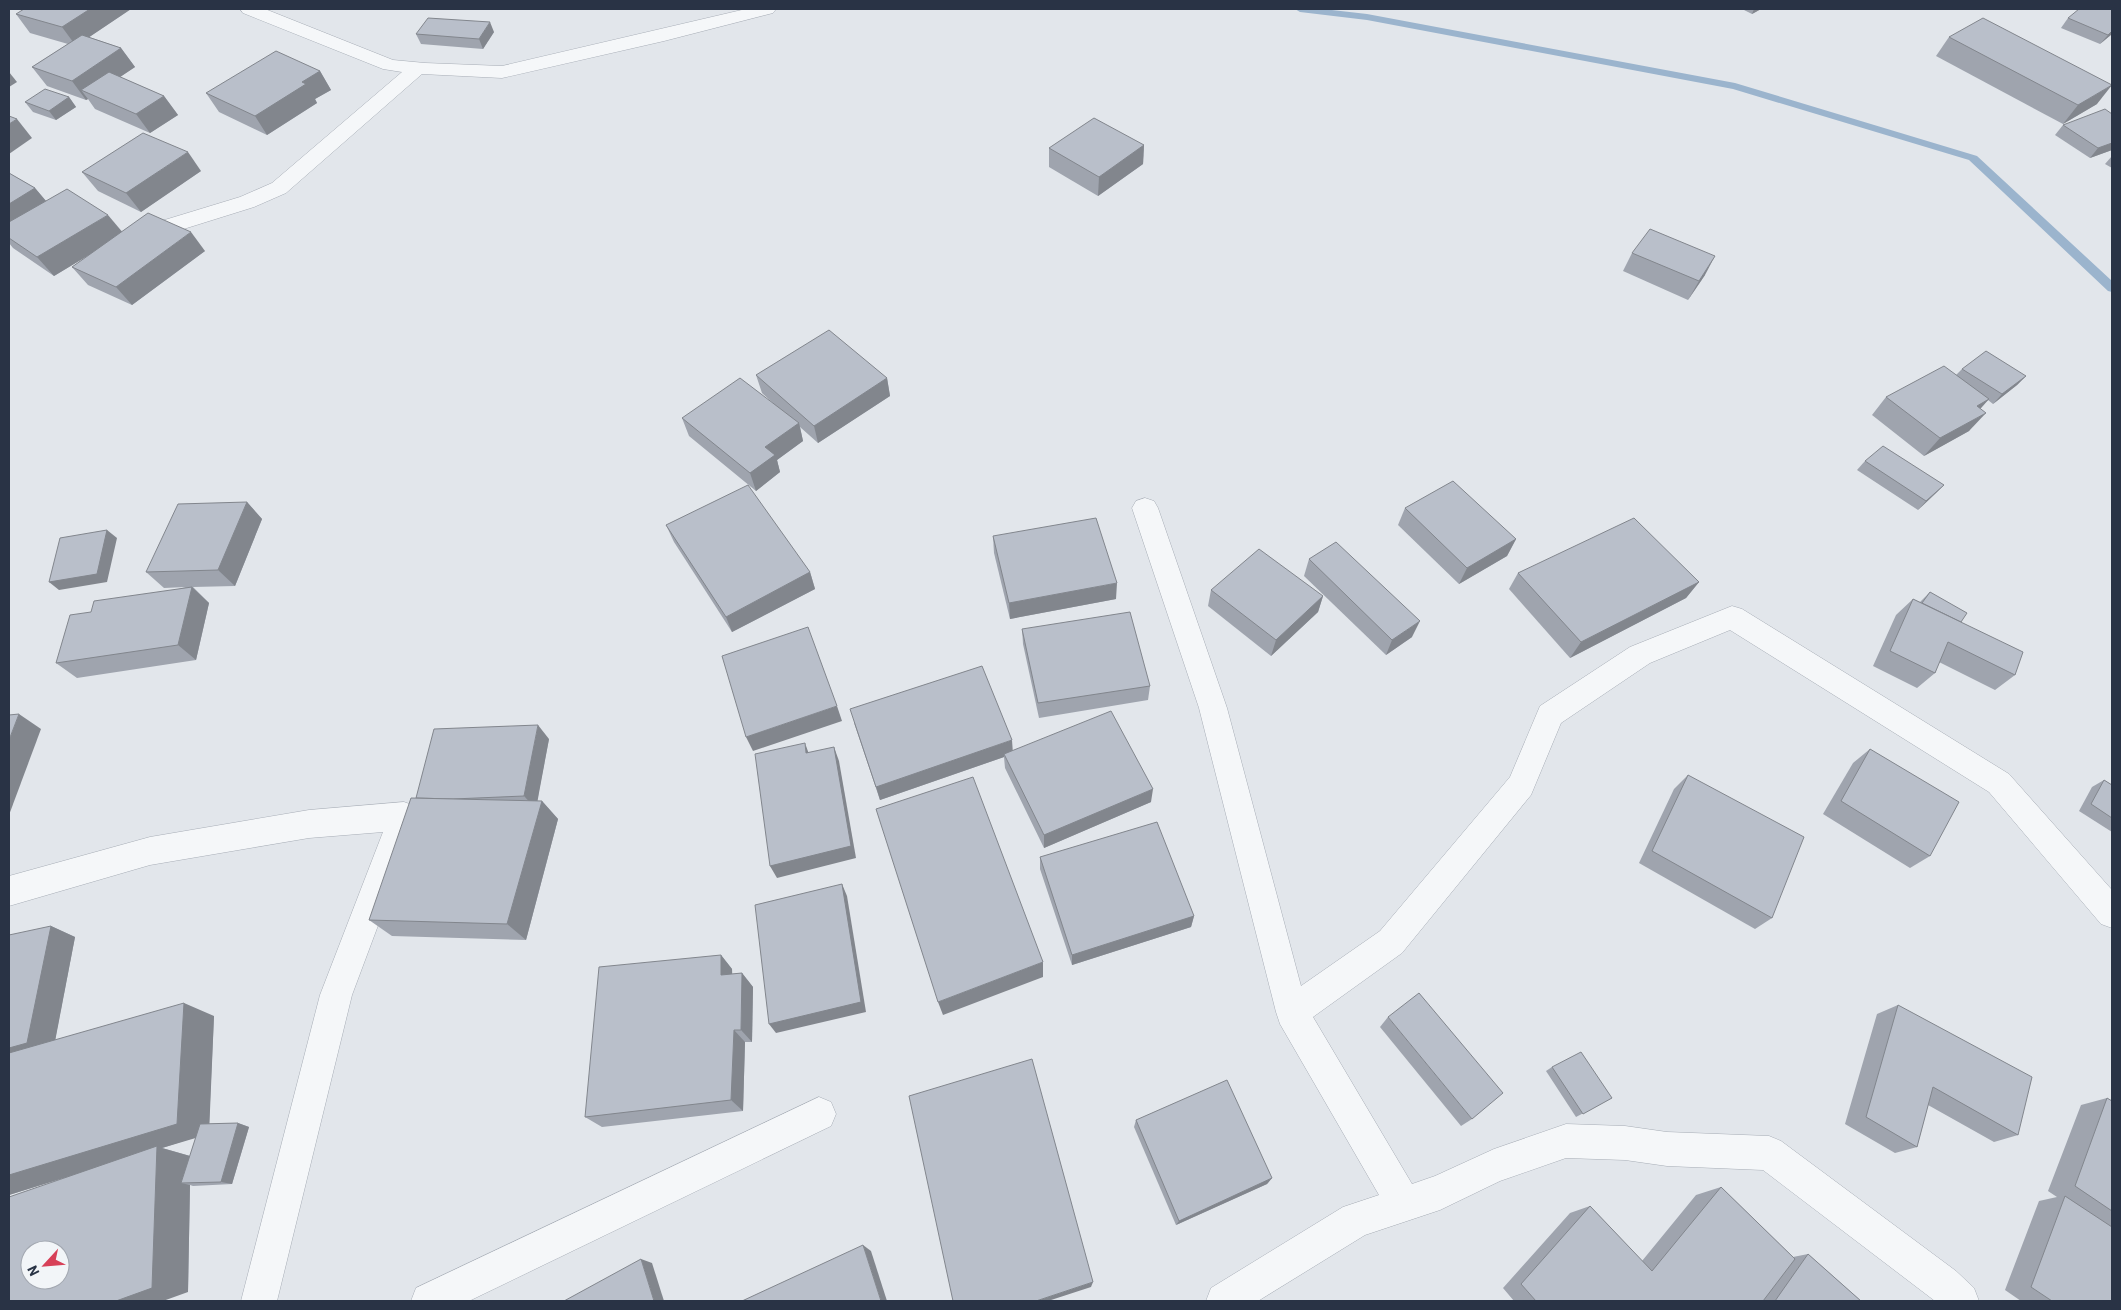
<svg xmlns="http://www.w3.org/2000/svg" width="2121" height="1310" font-family="Barlow,sans-serif">
<rect width="100%" height="100%" fill="#e2e6eb"/>
<g fill="none" stroke-linecap="round" stroke-linejoin="round">
<polygon fill="#9bb4cd" fill-rule="evenodd" points="1295,9 1323,9 1367,14 1735,83 1977,156 2112,281 2112,292 2108,291 1969,160 1733,89 1367,20 1300,12"/>
<defs>
<g id="street">
<polygon points="240,9 265,9 393,60 425,63 502,66 746,9 776,9 773,13 664,41 502,78 422,74 286,193 254,207 174,232 166,234 158,232 155,227 158,222 240,197 272,183 402,72 383,69 243,13"/>
<polygon points="1145,498 1154,501 1158,508 1227,708 1301,986 1380,931 1510,777 1540,706 1630,647 1732,606 1742,609 2009,774 2112,890 2112,928 2101,924 1989,792 1730,630 1650,663 1561,723 1531,795 1402,953 1313,1017 1412,1184 1435,1176 1494,1149 1566,1124 1625,1126 1667,1132 1769,1136 1781,1141 1956,1271 1974,1288 1979,1301 1935,1301 1763,1170 1667,1166 1625,1160 1566,1158 1500,1181 1440,1210 1365,1235 1258,1301 1206,1301 1211,1288 1343,1207 1379,1195 1280,1024 1276,1012 1199,708 1132,508 1136,501"/>
<polygon points="404,802 415,806 419,816 352,995 277,1301 241,1301 320,995 383,832 309,838 150,865 9,906 9,876 150,837 309,810"/>
<polygon points="819,1097 831,1102 836,1114 831,1126 469,1301 411,1301 416,1288"/>
</g>
</defs>
<use href="#street" stroke="#a7adb6" stroke-width="1"/>
<use href="#street" fill="#f5f7f9" fill-rule="evenodd"/>
</g>
<g fill="#9fa4ae" fill-rule="evenodd">
<polygon points="131,9 89,37 121,48 135,67 120,77 164,96 178,115 150,133 95,109 88,99 86,100 47,86 32,67 68,44 30,33 16,14"/>
<polygon points="1742,9 1761,9 1752,14"/>
<polygon points="2068,18 2112,34 2100,44 2061,28"/>
<polygon points="494,32 483,49 421,44 416,34"/>
<polygon points="1949,37 2097,104 2063,124 1936,56"/>
<polygon points="320,71 331,90 315,99 317,103 267,135 219,112 206,93"/>
<polygon points="69,97 76,107 56,120 33,112 25,102"/>
<polygon points="2112,114 2112,150 2090,158 2055,135 2063,125"/>
<polygon points="1144,145 1143,164 1098,196 1049,167 1049,148"/>
<polygon points="2112,156 2112,168 2105,164"/>
<polygon points="201,171 141,212 98,191 82,172"/>
<polygon points="9,173 35,188 46,201 122,232 205,251 132,305 88,285 72,267 92,253 54,276 13,248 9,243"/>
<polygon points="1632,253 1705,275 1688,300 1623,271"/>
<polygon points="1962,369 2026,376 2017,385 1993,404 1988,400 1980,409 1969,431 1924,456 1872,415 1886,397 1956,375"/>
<polygon points="756,375 887,378 890,396 818,443 800,427 803,441 777,460 780,472 756,491 689,436 682,418 775,405 762,393"/>
<polygon points="1865,461 1944,485 1918,510 1857,470"/>
<polygon points="247,502 262,519 235,586 193,587 209,603 196,660 77,678 56,663 91,612 186,587 164,588 146,572"/>
<polygon points="1405,508 1516,539 1507,556 1459,584 1398,525"/>
<polygon points="666,525 810,572 815,589 732,632 674,542"/>
<polygon points="993,536 1116,599 1010,619 994,553"/>
<polygon points="1309,559 1412,637 1386,655 1304,576"/>
<polygon points="1518,573 1699,582 1686,598 1570,658 1509,589"/>
<polygon points="1211,590 1323,596 1318,612 1271,656 1208,606"/>
<polygon points="1930,592 1961,622 2015,675 1995,690 1939,662 1935,673 1917,688 1873,666 1896,615 1913,599 1920,602"/>
<polygon points="1022,629 1150,686 1148,700 1039,718 1023,644"/>
<polygon points="854,723 1013,751 1151,802 1044,848 1005,768 1004,757 880,800"/>
<polygon points="549,739 537,801 542,801 558,819 526,940 392,936 369,920 416,798"/>
<polygon points="1870,749 1930,856 1910,868 1823,814 1853,763"/>
<polygon points="1688,775 1772,918 1755,929 1639,863 1674,789"/>
<polygon points="2104,780 2112,785 2112,832 2079,811 2092,787"/>
<polygon points="1040,857 1194,916 1191,927 1072,965 1040,869"/>
<path d="M51 926 75 937 55 1040 214 1016 209 1124 238 1123 249 1127 232 1184 193 1186 190 1185 188 1292 63 1178 9 1195ZM196 1137 190 1156 162 1148Z"/>
<polygon points="721,955 732,969 732,974 742,973 753,987 752,1042 745,1042 743,1111 602,1127 585,1117"/>
<polygon points="1898,1005 2018,1135 1994,1142 1928,1105 1917,1147 1895,1153 1845,1124 1877,1014"/>
<polygon points="1388,1017 1472,1119 1461,1126 1380,1027"/>
<polygon points="1552,1067 1612,1098 1576,1117 1546,1071"/>
<polygon points="2107,1098 2112,1101 2112,1301 2021,1301 2005,1290 2039,1201 2057,1197 2048,1191 2081,1105"/>
<polygon points="1136,1120 1272,1178 1267,1184 1176,1225 1134,1127"/>
<polygon points="1721,1187 1793,1257 1808,1254 1861,1301 1514,1301 1503,1288 1570,1213 1590,1206 1642,1261 1696,1195"/>
</g>
<g fill="#82868d">
<polygon points="90,9 131,9 76,46 62,27"/>
<polygon points="1754,9 1761,9 1752,14"/>
<polygon points="490,22 494,32 483,49 479,39"/>
<polygon points="2112,31 2112,34 2100,44 2108,35"/>
<polygon points="121,48 135,67 93,95 81,90 88,99 86,100 72,81"/>
<polygon points="320,71 331,90 315,99 317,103 267,135 255,116 302,82"/>
<polygon points="9,72 17,82 9,87"/>
<polygon points="2112,85 2097,104 2063,124 2078,105"/>
<polygon points="164,96 178,115 150,133 136,114"/>
<polygon points="69,97 76,107 56,120 49,111"/>
<polygon points="17,119 32,138 9,154 9,124"/>
<polygon points="2112,143 2112,150 2090,158 2098,148"/>
<polygon points="1144,145 1143,164 1098,196 1099,177"/>
<polygon points="188,152 201,171 141,212 126,193"/>
<polygon points="35,188 51,207 9,222 9,204"/>
<polygon points="108,215 124,234 54,276 37,257"/>
<polygon points="191,232 205,251 132,305 116,287"/>
<polygon points="1715,256 1705,275 1688,300 1699,281"/>
<polygon points="2026,376 2017,385 1993,404 2002,394"/>
<polygon points="887,378 890,396 818,443 814,426"/>
<polygon points="1989,399 1973,417 1977,406"/>
<polygon points="1986,413 1969,431 1924,456 1940,438"/>
<polygon points="799,423 803,441 777,460 780,472 756,491 750,473 765,447"/>
<polygon points="1944,485 1935,494 1918,510 1926,501"/>
<polygon points="247,502 262,519 235,586 218,570"/>
<polygon points="107,530 117,538 107,582 59,590 49,582"/>
<polygon points="1516,539 1507,556 1459,584 1467,568"/>
<polygon points="810,572 815,589 732,632 726,617"/>
<polygon points="1699,582 1686,598 1570,658 1581,642"/>
<polygon points="1117,583 1116,599 1010,619 1009,603"/>
<polygon points="192,587 209,603 196,660 178,645"/>
<polygon points="1323,596 1318,612 1271,656 1276,640"/>
<polygon points="1420,621 1412,637 1386,655 1392,640"/>
<polygon points="837,706 842,721 753,751 746,737"/>
<polygon points="19,714 41,729 9,815 9,740"/>
<polygon points="538,725 549,739 536,809 524,796"/>
<polygon points="1012,740 1013,754 1004,754 1004,757 880,800 876,787"/>
<polygon points="805,743 810,757 806,753"/>
<polygon points="834,747 839,761 856,858 777,878 770,866"/>
<polygon points="1153,789 1151,802 1044,848 1044,835"/>
<polygon points="542,801 558,819 526,940 507,924"/>
<polygon points="842,884 847,896 866,1012 776,1033 769,1024"/>
<polygon points="1194,916 1191,927 1072,965 1072,955"/>
<polygon points="51,926 75,937 53,1052 9,1062 9,1048"/>
<polygon points="721,955 732,969 733,989 721,975"/>
<polygon points="1043,962 1043,977 943,1015 938,1002"/>
<polygon points="742,973 753,987 752,1042 741,1030"/>
<polygon points="184,1003 214,1016 209,1134 162,1148 190,1156 181,1183 190,1185 188,1292 163,1301 116,1301 157,1149 9,1195 9,1175"/>
<polygon points="734,1030 745,1042 743,1111 731,1100"/>
<polygon points="238,1123 249,1127 232,1184 221,1182"/>
<polygon points="1272,1178 1267,1184 1176,1225 1179,1221"/>
<polygon points="863,1245 871,1251 887,1301 881,1301"/>
<polygon points="641,1259 652,1263 664,1301 654,1301"/>
<polygon points="1093,1282 1091,1287 1048,1301 1036,1301"/>
</g>
<g fill="#b9bfca" stroke="#82868d" fill-rule="evenodd">
<polygon points="24,9 90,9 62,27 16,14"/>
<polygon points="2079,9 2112,9 2112,31 2108,35 2068,18"/>
<polygon points="428,18 490,22 479,39 416,34"/>
<polygon points="1983,18 2112,85 2078,105 1949,37"/>
<polygon points="82,35 121,48 72,81 32,67"/>
<polygon points="276,51 320,71 302,82 306,84 255,116 206,93"/>
<polygon points="109,72 164,96 136,114 81,90"/>
<polygon points="45,89 69,97 49,111 25,102"/>
<polygon points="2105,109 2112,114 2112,143 2098,148 2063,125"/>
<polygon points="9,116 17,119 9,124"/>
<polygon points="1094,118 1144,145 1099,177 1049,148"/>
<polygon points="143,133 188,152 126,193 82,172"/>
<polygon points="9,173 35,188 9,204"/>
<polygon points="67,189 108,215 37,257 9,238 9,222"/>
<polygon points="148,213 191,232 116,287 72,267"/>
<polygon points="1650,229 1715,256 1699,281 1632,253"/>
<polygon points="829,330 887,378 814,426 756,375"/>
<polygon points="1986,351 2026,376 2002,394 1962,369"/>
<polygon points="1944,366 1989,399 1977,406 1986,413 1940,438 1886,397"/>
<polygon points="740,378 799,423 765,447 775,455 750,473 682,418"/>
<polygon points="1883,446 1944,485 1926,501 1865,461"/>
<polygon points="1453,481 1516,539 1467,568 1405,508"/>
<polygon points="748,485 810,572 726,617 666,525"/>
<polygon points="247,502 218,570 146,572 178,504"/>
<polygon points="1096,518 1117,583 1009,603 993,536"/>
<polygon points="1634,518 1699,582 1581,642 1518,573"/>
<polygon points="107,530 97,574 49,582 60,538"/>
<polygon points="1336,542 1420,621 1392,640 1309,559"/>
<polygon points="1259,549 1323,596 1276,640 1211,590"/>
<polygon points="192,587 178,645 56,663 70,615 91,612 94,601"/>
<polygon points="1930,592 1967,613 1961,622 1922,603"/>
<polygon points="1913,599 2023,652 2015,675 1948,642 1935,673 1890,651"/>
<polygon points="1130,612 1150,686 1038,703 1022,629"/>
<polygon points="808,627 837,706 746,737 722,656"/>
<polygon points="982,666 1012,740 876,787 850,709"/>
<polygon points="1111,711 1153,789 1044,835 1004,754"/>
<polygon points="19,714 9,740 9,715"/>
<polygon points="538,725 524,796 453,799 416,798 434,729"/>
<polygon points="805,743 806,753 834,747 851,846 770,866 755,754"/>
<polygon points="1870,749 1959,802 1930,856 1841,801"/>
<polygon points="1688,775 1804,837 1772,918 1652,851"/>
<polygon points="973,777 1043,962 938,1002 876,809"/>
<polygon points="2104,780 2112,785 2112,818 2091,804"/>
<polygon points="411,798 542,801 507,924 369,920"/>
<polygon points="1157,822 1194,916 1072,955 1040,857"/>
<polygon points="842,884 861,1002 769,1024 755,905"/>
<polygon points="51,926 27,1043 9,1048 9,935"/>
<polygon points="721,955 721,975 742,973 741,1030 734,1030 731,1100 585,1117 599,967"/>
<polygon points="1419,993 1503,1093 1472,1119 1388,1017"/>
<polygon points="184,1003 177,1124 9,1175 9,1053"/>
<polygon points="1898,1005 2032,1077 2018,1135 1933,1087 1917,1147 1866,1117"/>
<polygon points="1581,1052 1612,1098 1583,1114 1552,1067"/>
<polygon points="1032,1059 1093,1282 1036,1301 953,1301 909,1096"/>
<polygon points="1227,1080 1272,1178 1179,1221 1136,1120"/>
<polygon points="2107,1098 2112,1101 2112,1211 2075,1186"/>
<polygon points="238,1123 221,1182 181,1183 200,1124"/>
<path d="M157 1146 152 1288 116 1301H9V1197ZM30 1250H60V1280H30Z"/>
<polygon points="1721,1187 1795,1259 1763,1301 1536,1301 1521,1284 1590,1206 1652,1271"/>
<polygon points="2065,1196 2112,1227 2112,1301 2052,1301 2031,1287"/>
<polygon points="863,1245 881,1301 742,1301"/>
<polygon points="1808,1254 1861,1301 1775,1301"/>
<polygon points="641,1259 654,1301 564,1301"/>
</g>
<rect width="2121" height="1310" fill="none" stroke="#293345" stroke-width="20"/>
<g transform="translate(45 1265) rotate(244)"><circle r="24" fill="#f2f5f8" stroke="#a2a7b0"/>
<path d="M0-4L9 19L0 12L-9 19Z" fill="#d74058"/>
<text y="-8" font-size="14" font-weight="bold" text-anchor="middle" fill="#293345">N</text>
</g>
</svg>
